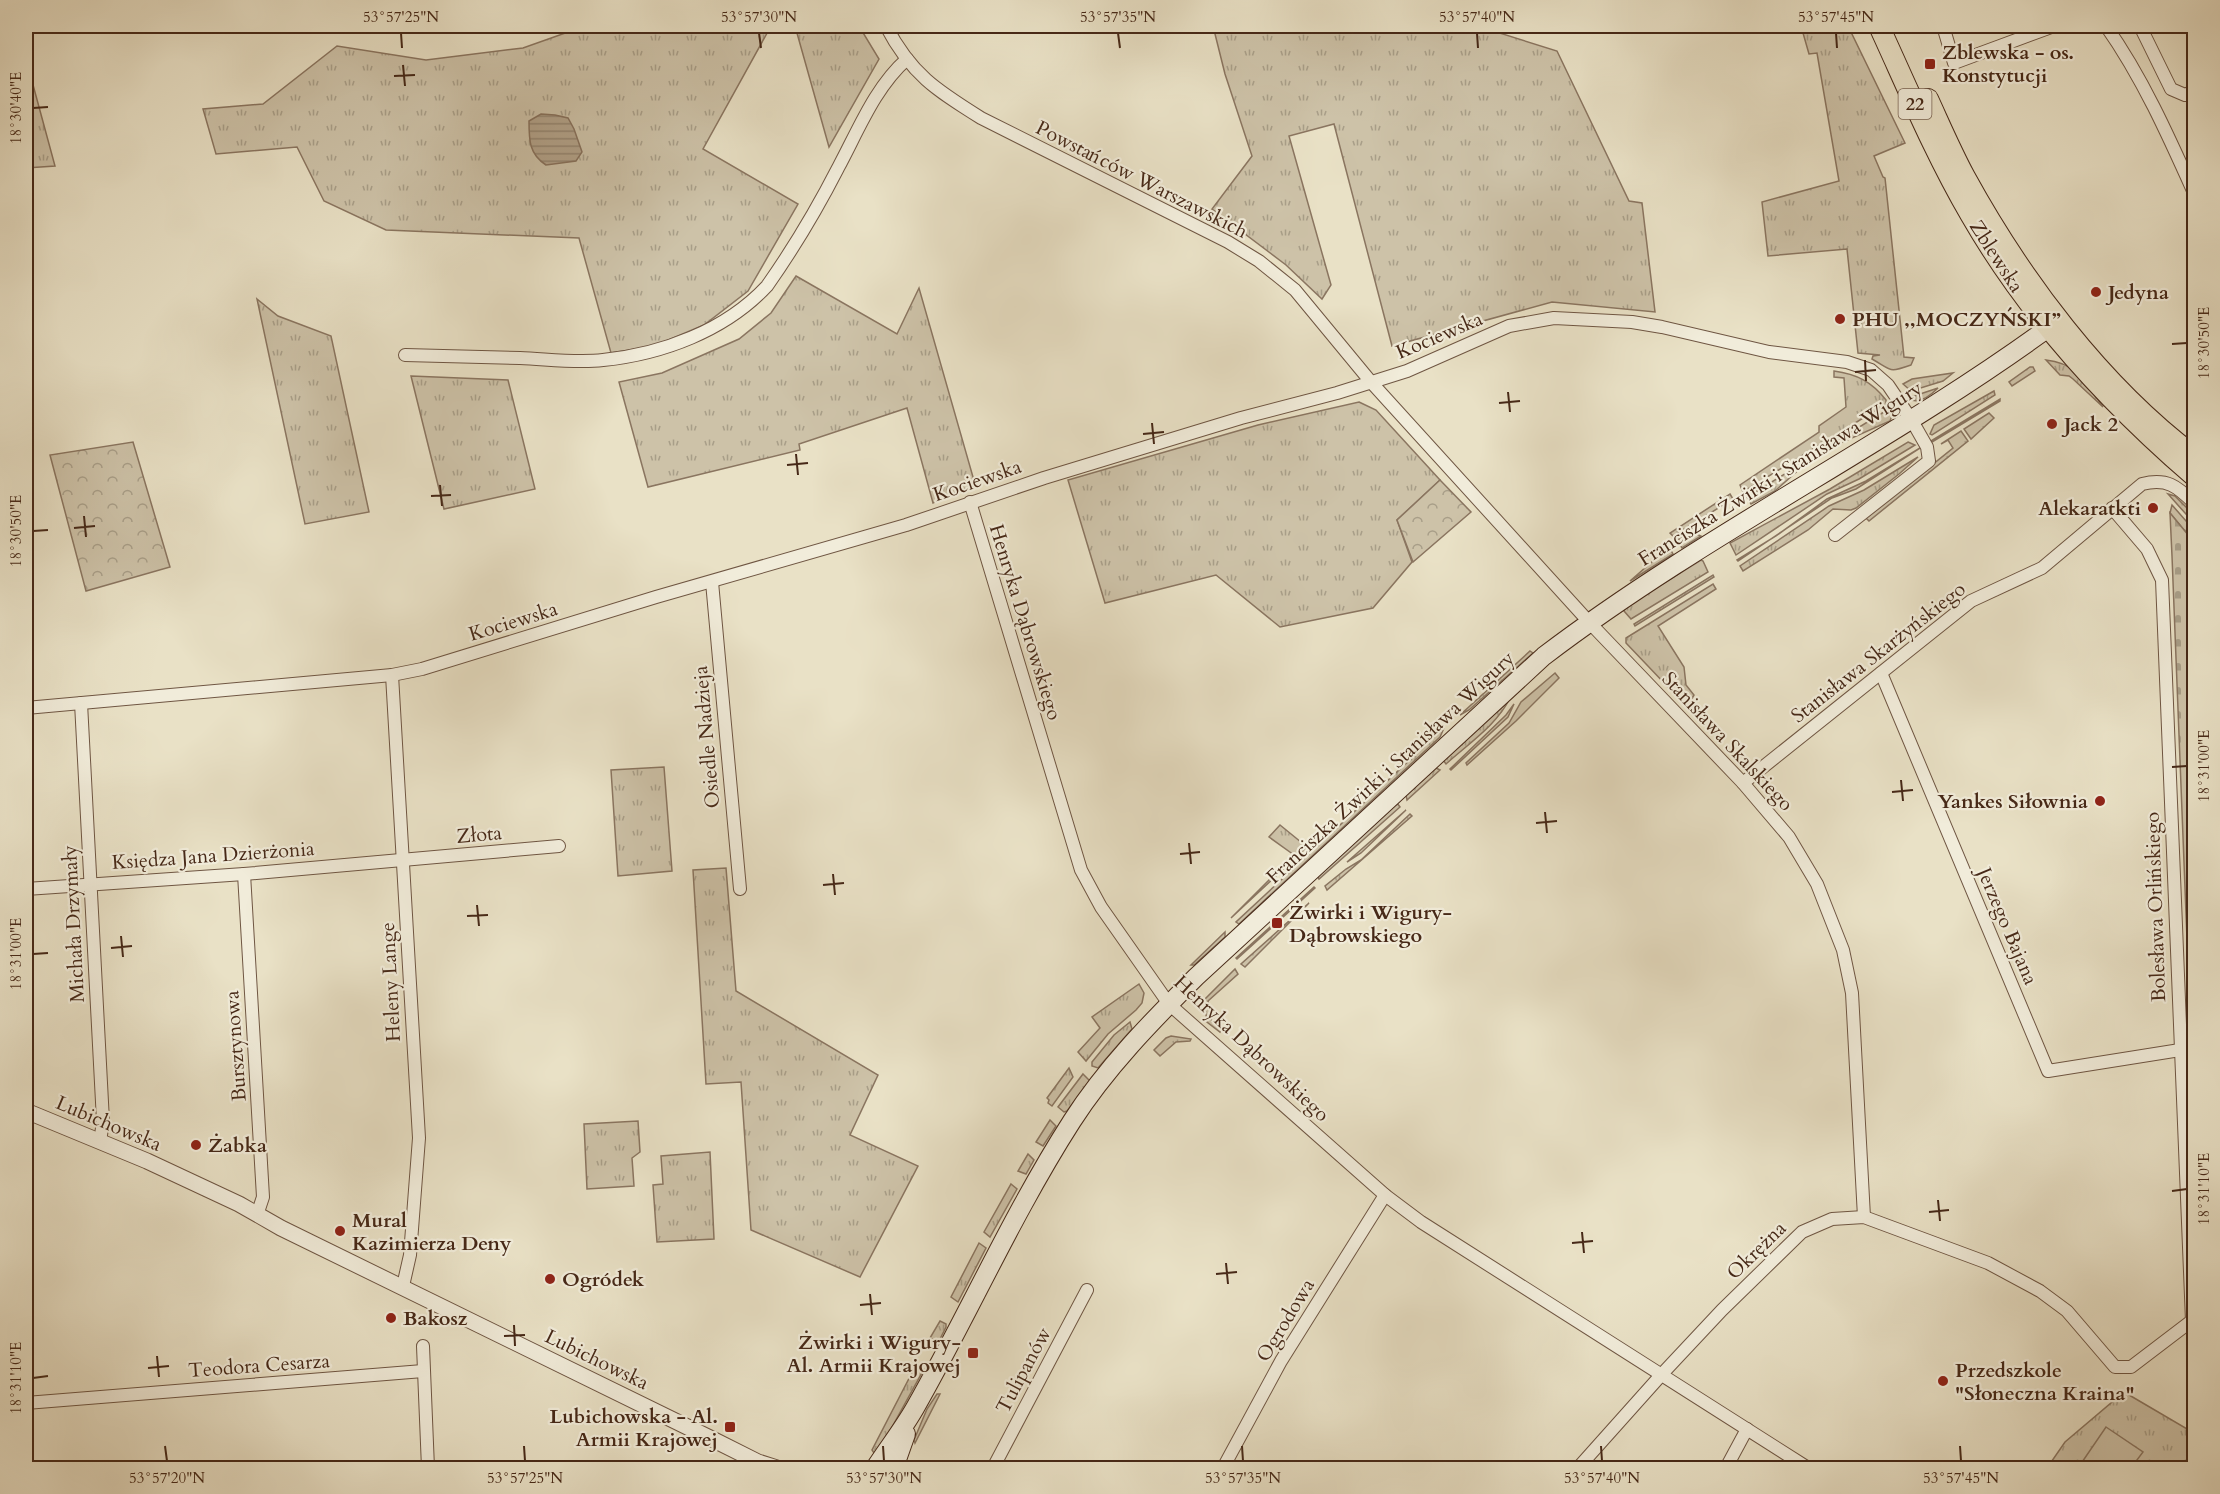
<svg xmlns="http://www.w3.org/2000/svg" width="2220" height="1494" font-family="Cardo,serif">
<defs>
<pattern id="grass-tufts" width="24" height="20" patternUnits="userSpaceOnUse" patternTransform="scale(1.5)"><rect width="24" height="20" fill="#cdc2a8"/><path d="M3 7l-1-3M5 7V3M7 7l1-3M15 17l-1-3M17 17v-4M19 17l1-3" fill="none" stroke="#a89e88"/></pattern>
<pattern id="forest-crowns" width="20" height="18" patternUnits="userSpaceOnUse" patternTransform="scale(1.5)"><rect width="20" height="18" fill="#cdc2a8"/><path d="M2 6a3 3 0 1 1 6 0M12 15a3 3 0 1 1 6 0" fill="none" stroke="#a89e88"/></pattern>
<pattern id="cemetery-stones" width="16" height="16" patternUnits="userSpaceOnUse" patternTransform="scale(1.5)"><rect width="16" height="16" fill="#cdc2a8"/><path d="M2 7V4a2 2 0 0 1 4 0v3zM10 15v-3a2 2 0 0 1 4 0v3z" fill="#a89e88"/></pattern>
<pattern id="water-rules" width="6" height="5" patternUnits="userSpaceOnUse" patternTransform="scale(1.5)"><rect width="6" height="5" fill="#b2a28a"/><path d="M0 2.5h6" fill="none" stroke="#938470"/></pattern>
</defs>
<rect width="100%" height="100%" fill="#e9e1c6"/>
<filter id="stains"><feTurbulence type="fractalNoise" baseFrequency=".00333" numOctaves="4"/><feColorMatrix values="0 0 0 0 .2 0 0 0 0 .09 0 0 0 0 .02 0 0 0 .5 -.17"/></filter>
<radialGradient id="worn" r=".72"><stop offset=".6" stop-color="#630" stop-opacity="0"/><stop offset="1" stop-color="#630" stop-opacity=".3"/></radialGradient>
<g fill="url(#grass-tufts)" stroke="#8a7560" stroke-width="1.5">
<polygon points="585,26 771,26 703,149 798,204 748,291 704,325 654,346 611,353 579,238 386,230 324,201 297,147 216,154 203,109 263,104 337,46 426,60 523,48"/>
<polygon points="795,26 859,26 879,59 829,147"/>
<polygon points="1213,26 1491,26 1493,31 1557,51 1629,201 1642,203 1655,312 1552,302 1392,346 1334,124 1289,136 1331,285 1322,299 1286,265 1212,209 1252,156 1225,74"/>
<path d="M1801 26H1848L1905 143 1874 156 1883 177 1885 178 1904 357 1914 358 1911 365C1888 373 1893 371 1872 359L1873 356 1880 355 1858 353 1847 249 1768 256 1762 202 1839 181 1817 53 1809 54Z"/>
<polygon points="26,59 55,166 26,168"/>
<polygon points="796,276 897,334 919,288 975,484 933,503 907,408 799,444 800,450 648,487 619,382 662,373 739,339 771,313"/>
<polygon points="257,299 278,316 331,336 369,512 305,524"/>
<path d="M2046 360C2077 363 2086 383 2103 407L2073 379 2069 376 2060 375Z"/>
<polygon points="2030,367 2033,367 2035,371 2012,386 2009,382"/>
<path d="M1834 371C1857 374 1872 382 1886 400V404L1743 492 1740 485 1819 432V426L1846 407 1844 378 1834 377Z"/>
<polygon points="1953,373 1943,381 1911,391 1903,384 1912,379"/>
<polygon points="411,376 508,380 535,489 444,509"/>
<path d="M1938 388C1930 396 1918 406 1908 398Z"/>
<polygon points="1994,391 1995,395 1932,435 1930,434 1934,425"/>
<polygon points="2000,399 2000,401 1932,442 1931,441"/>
<polygon points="1359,402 1376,410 1440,480 1397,520 1412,562 1373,608 1280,627 1216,575 1105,603 1068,480 1258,425"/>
<polygon points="1892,407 1893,413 1890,421 1834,446 1833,443"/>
<polygon points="1989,413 1994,418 1971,439 1964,429"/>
<polygon points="1961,431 1968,441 1869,521 1866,518 1953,448 1948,440 1941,444"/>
<polygon points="1908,442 1915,445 1859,479 1827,494 1736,555 1730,543 1830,489"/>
<polygon points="1920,448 1856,489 1832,498 1738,561 1737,560 1776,536 1827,499 1866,481"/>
<polygon points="1918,457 1899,474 1856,508 1851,510 1833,509 1808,530 1743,571 1740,566 1829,506 1864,490"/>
<polygon points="1801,464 1803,466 1775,491 1751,504 1747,497"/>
<polygon points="1730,494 1733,499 1673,536 1670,533"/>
<polygon points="2168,494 2175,496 2194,515 2194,523"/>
<polygon points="2172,505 2194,530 2194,542 2170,513"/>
<polygon points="1692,532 1701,536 1682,548 1677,540"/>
<polygon points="1669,547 1673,554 1630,581"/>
<polygon points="1701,560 1703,561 1708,572 1631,619 1624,611 1625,607"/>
<polygon points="1713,575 1714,577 1635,626 1634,624"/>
<polygon points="1713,584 1716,589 1658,626 1684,667 1686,685 1694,695 1687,707 1626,643 1626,638"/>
<polygon points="1530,651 1533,653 1469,710 1460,715"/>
<polygon points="1555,673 1559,678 1516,721 1467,765 1466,763 1509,723 1521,702"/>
<path d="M1510 698C1497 725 1468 744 1446 764L1443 760Z"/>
<polygon points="1514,704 1508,717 1451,770 1450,769 1506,715"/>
<polygon points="1444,728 1440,737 1239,924 1236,922"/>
<polygon points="664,767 672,871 618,876 611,770"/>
<polygon points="1436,768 1440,770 1407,800 1406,795"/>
<polygon points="1397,803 1400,807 1319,879 1317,876"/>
<polygon points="1406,810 1361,853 1347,862"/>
<polygon points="1410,814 1412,816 1327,890 1325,886 1346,869 1361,860"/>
<polygon points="1280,825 1307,847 1231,918 1294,855 1269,837"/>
<polygon points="726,868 736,991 878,1075 850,1135 918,1166 860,1277 751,1230 741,1082 706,1084 693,870"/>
<polygon points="1314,887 1315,888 1237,959 1236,958"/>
<polygon points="1309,903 1245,967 1241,964"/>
<polygon points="1225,932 1225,937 1194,965 1191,965"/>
<polygon points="1235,969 1238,974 1208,1001 1212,1022 1221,1030 1220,1032 1207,1022 1204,1000"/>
<polygon points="1139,984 1144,993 1142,1003 1136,1010 1108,1034 1086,1061 1078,1052 1100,1028 1092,1017"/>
<polygon points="1130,1022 1132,1029 1098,1068 1092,1066 1092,1062 1114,1035"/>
<polygon points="1171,1036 1191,1039 1190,1041 1176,1042 1160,1056 1154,1050 1166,1038"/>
<polygon points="1069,1068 1073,1077 1052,1106 1048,1103 1049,1100 1047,1098"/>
<polygon points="1083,1074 1090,1081 1067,1111 1064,1112 1058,1107"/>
<polygon points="1050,1120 1056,1126 1043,1146 1036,1142"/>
<polygon points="638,1121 640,1152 632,1158 634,1186 587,1189 584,1124"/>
<polygon points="710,1152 714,1239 657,1242 653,1185 663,1184 661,1156"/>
<polygon points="1028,1154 1034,1160 1026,1174 1018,1171"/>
<polygon points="1011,1184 1017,1189 990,1237 984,1232"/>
<polygon points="979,1243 986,1248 958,1302 951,1297"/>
<polygon points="940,1321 946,1324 946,1327 938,1343 930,1338"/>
<polygon points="916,1365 924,1369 876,1456 872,1450"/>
<polygon points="2124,1392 2187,1429 2194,1417 2194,1468 2047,1468 2065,1442"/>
<polygon points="937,1394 940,1394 915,1443 914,1440 927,1409"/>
</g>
<g fill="url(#forest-crowns)" stroke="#8a7560" stroke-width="1.5">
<polygon points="133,442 170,567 86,591 50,455"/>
<polygon points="1440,480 1471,512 1413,562 1397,520"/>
</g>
<polygon fill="url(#cemetery-stones)" stroke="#8a7560" stroke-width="1.5" points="2170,513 2194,542 2194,1118 2172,556"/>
<polygon fill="#cdc2a8" stroke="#8a7560" stroke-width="1.5" points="2106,1427 2143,1452 2131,1468 2078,1468"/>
<path fill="url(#water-rules)" stroke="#87715c" stroke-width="1.5" d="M541 114 555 115 568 118 574 129 582 152 576 161 546 165C529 154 529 140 529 121Z"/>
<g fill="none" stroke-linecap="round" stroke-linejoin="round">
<defs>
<g id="minor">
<path d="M886 26C911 74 936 90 981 118L1228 242 1259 261 1295 290 1371 382 1589 622 1743 783 1789 837 1817 884 1843 950 1852 993 1864 1217"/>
<polyline points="1943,26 1954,63 2054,26"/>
<path d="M2106 26C2142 77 2168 135 2194 193"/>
<polyline points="2140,26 2171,89 2185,95 2194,91"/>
<path d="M405 355C443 356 481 357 520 358 547 359 576 363 603 360 662 354 725 331 767 286 793 249 817 209 838 168 858 131 875 87 907 59"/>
<polyline points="970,502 1081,870 1101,907 1169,1004 1385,1195 1421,1222 1808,1468"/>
<polyline points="2112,508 2147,549 2162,580 2192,1321"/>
<polyline points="712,582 740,889"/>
<polyline points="1881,673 2048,1071 2180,1050"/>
<polyline points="392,675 419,1138 410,1255 403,1286"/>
<polyline points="81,703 103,1121 100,1142"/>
<polyline points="26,708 392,675 422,669 656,597 906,525 1044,478 1241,418 1337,393 1407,371 1509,326 1554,318 1632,322 1662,327 1769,352 1847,362 1871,370 1888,385 1911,419 1927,447 1929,461 1835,535"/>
<path d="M1743 783 1971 601 2042 568 2142 484C2167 478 2177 486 2194 503"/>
<polyline points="244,874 263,1197 257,1215"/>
<polyline points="26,889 244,874 559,846"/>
<polyline points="423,1346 428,1468"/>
<polyline points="26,1403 423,1371"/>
<polyline points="993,1468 1087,1290"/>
<polyline points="1223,1468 1281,1361 1385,1195"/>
<polyline points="1578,1468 1662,1374 1722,1310 1802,1232 1832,1219 1864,1217 1988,1263 2040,1291 2067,1311 2115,1367 2131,1367 2194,1319"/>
<polyline points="1726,1468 1747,1429"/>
</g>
<polyline id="tertiary" points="26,1111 147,1161 239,1204 281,1228 716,1441 758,1462 777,1468"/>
<g id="secondary">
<path d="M875 1468C888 1448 903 1429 915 1408 969 1313 1013 1213 1072 1121 1106 1068 1151 1022 1196 977L1544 656C1707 532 1894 442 2059 320"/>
<polyline points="894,1468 906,1434"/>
</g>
<g id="primary">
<path d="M1879 26C1908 89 1935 154 1970 214 2028 315 2106 400 2194 476"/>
<path d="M1928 99C1940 125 1951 151 1965 177 2021 279 2100 385 2194 456"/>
</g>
</defs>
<use href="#minor" stroke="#6f5643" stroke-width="14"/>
<use href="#tertiary" stroke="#6f5643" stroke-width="17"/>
<use href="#secondary" stroke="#462817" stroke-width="20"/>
<use href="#primary" stroke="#462817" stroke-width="22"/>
<use href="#minor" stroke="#f1ecda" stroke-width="12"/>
<use href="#tertiary" stroke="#f1ecda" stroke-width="15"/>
<use href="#secondary" stroke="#f1ecda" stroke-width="18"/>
<use href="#primary" stroke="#e9e1c6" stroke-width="20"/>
</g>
<path fill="none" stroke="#462817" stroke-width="2" d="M401 33 402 48M759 33 761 48M1118 33 1120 48M1477 33 1478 48M1836 33 1837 48M403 65 405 86M394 76 415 75M33 108 48 107M2172 344 2187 343M1865 360 1866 381M1855 372 1876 370M1508 392 1510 412M1499 403 1520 401M1152 423 1154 444M1143 434 1164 432M796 454 798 475M787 465 808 463M440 485 442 506M431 496 451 495M84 516 86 537M74 528 95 526M33 531 48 530M2172 767 2187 766M1901 780 1903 801M1892 792 1913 790M1545 812 1547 833M1536 823 1557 821M1189 843 1191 864M1180 854 1200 852M833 874 835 895M823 885 844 883M477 905 479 926M467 916 488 915M121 936 123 957M111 948 132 946M33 954 48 953M2172 1191 2187 1189M1938 1200 1940 1221M1929 1212 1949 1210M1582 1232 1584 1253M1572 1243 1593 1241M1226 1263 1228 1284M1216 1274 1237 1272M870 1294 872 1315M860 1305 881 1303M514 1325 515 1346M504 1336 525 1335M157 1356 159 1377M148 1368 169 1366M33 1378 48 1376M165 1446 167 1461M524 1446 525 1461M883 1446 884 1461M1242 1446 1243 1461M1601 1446 1602 1461M1960 1446 1961 1461"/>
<g fill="#8f2418" stroke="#f1ecda" stroke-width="2">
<rect x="1924" y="58" width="12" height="12" rx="3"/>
<circle cx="2096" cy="292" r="6"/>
<circle cx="1840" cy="319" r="6"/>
<circle cx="2052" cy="424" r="6"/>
<circle cx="2153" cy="508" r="6"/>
<circle cx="2100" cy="801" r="6"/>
<rect x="1271" y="917" width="12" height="12" rx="3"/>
<circle cx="196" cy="1145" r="6"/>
<circle cx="340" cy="1231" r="6"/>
<circle cx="550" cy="1279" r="6"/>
<circle cx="391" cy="1318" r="6"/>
<rect x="967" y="1347" width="12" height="12" rx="3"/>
<circle cx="1943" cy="1381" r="6"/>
<rect x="724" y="1421" width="12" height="12" rx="3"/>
</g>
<g text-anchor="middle" stroke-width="4.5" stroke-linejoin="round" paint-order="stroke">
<rect fill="#f1ecda" stroke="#796352" stroke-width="1.5" x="1898.5" y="89" width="33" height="30" rx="4.5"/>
<g font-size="18" font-weight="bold" fill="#462817">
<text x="1915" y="110">22</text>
</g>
<g font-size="20" font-weight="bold" fill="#462817" stroke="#f1ecda" text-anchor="start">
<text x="1942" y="59">Zblewska - os.<tspan x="1942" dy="23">Konstytucji</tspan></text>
<text x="2108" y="299">Jedyna</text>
<text x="1852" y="326">PHU ,,MOCZYŃSKI”</text>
<text x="2064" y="431">Jack 2</text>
<text x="2141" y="515" text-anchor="end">Alekaratkti</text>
<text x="2088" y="808" text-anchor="end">Yankes Siłownia</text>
<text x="1289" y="919">Żwirki i Wigury-<tspan x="1289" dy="23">Dąbrowskiego</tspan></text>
<text x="208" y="1152">Żabka</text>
<text x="352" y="1227">Mural<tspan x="352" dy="23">Kazimierza Deny</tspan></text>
<text x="562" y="1286">Ogródek</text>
<text x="403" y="1325">Bakosz</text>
<text x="961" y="1349" text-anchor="end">Żwirki i Wigury-<tspan x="961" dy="23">Al. Armii Krajowej</tspan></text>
<text x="1955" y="1377">Przedszkole<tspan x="1955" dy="23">"Słoneczna Kraina"</tspan></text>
<text x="718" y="1423" text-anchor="end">Lubichowska - Al.<tspan x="718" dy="23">Armii Krajowej</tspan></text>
</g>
<g font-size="20" fill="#462817" stroke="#f1ecda">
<text transform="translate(1142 179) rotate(27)" y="7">Powstańców Warszawskich</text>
<text transform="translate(1997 256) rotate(57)" y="7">Zblewska</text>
<text transform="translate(1439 335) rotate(-23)" y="7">Kociewska</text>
<text transform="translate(1780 473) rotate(-32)" y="7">Franciszka Żwirki i Stanisława Wigury</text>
<text transform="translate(977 480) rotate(-19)" y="7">Kociewska</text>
<text transform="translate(513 621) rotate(-17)" y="7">Kociewska</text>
<text transform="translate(1026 622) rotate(73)" y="7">Henryka Dąbrowskiego</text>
<text transform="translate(1878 652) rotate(-38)" y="7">Stanisława Skarżyńskiego</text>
<text transform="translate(706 737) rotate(-95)" y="7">Osiedle Nadzieja</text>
<text transform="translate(1728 741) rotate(47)" y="7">Stanisława Skalskiego</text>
<text transform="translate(1390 767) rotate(-43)" y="7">Franciszka Żwirki i Stanisława Wigury</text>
<text transform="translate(479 834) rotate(-5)" y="7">Złota</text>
<text transform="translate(213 855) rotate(-4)" y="7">Księdza Jana Dzierżonia</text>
<text transform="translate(2155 907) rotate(-92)" y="7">Bolesława Orlińskiego</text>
<text transform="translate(73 924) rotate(-93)" y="7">Michała Drzymały</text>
<text transform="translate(2008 926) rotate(67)" y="7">Jerzego Bajana</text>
<text transform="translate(390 982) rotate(-93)" y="7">Heleny Lange</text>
<text transform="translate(235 1046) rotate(-94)" y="7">Bursztynowa</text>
<text transform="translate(1252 1048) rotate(43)" y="7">Henryka Dąbrowskiego</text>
<text transform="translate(109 1123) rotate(23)" y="7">Lubichowska</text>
<text transform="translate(1756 1250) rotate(-44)" y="7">Okrężna</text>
<text transform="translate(1285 1320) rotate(-59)" y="7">Ogrodowa</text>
<text transform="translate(597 1359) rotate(26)" y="7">Lubichowska</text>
<text transform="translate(259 1365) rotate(-4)" y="7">Teodora Cesarza</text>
<text transform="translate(1023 1370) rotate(-62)" y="7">Tulipanów</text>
</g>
</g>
<rect width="2220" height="1494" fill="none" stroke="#e9e1c6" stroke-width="66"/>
<rect x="33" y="33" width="2154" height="1428" fill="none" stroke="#462817" stroke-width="2"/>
<g font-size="15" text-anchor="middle" fill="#462817">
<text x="401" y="22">53°57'25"N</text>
<text x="759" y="22">53°57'30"N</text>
<text x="1118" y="22">53°57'35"N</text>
<text x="1477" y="22">53°57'40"N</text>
<text x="1836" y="22">53°57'45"N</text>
<text transform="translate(16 108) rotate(-90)" y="5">18°30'40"E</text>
<text transform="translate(2204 343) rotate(-90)" y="5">18°30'50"E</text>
<text transform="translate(16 531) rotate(-90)" y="5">18°30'50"E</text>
<text transform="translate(2204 766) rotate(-90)" y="5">18°31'00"E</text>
<text transform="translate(16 954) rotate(-90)" y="5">18°31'00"E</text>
<text transform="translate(2204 1189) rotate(-90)" y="5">18°31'10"E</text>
<text transform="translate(16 1378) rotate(-90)" y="5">18°31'10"E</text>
<text x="167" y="1483">53°57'20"N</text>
<text x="525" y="1483">53°57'25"N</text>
<text x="884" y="1483">53°57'30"N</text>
<text x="1243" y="1483">53°57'35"N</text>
<text x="1602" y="1483">53°57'40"N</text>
<text x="1961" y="1483">53°57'45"N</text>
</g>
<rect width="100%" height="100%" filter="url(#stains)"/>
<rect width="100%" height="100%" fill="url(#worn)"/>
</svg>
